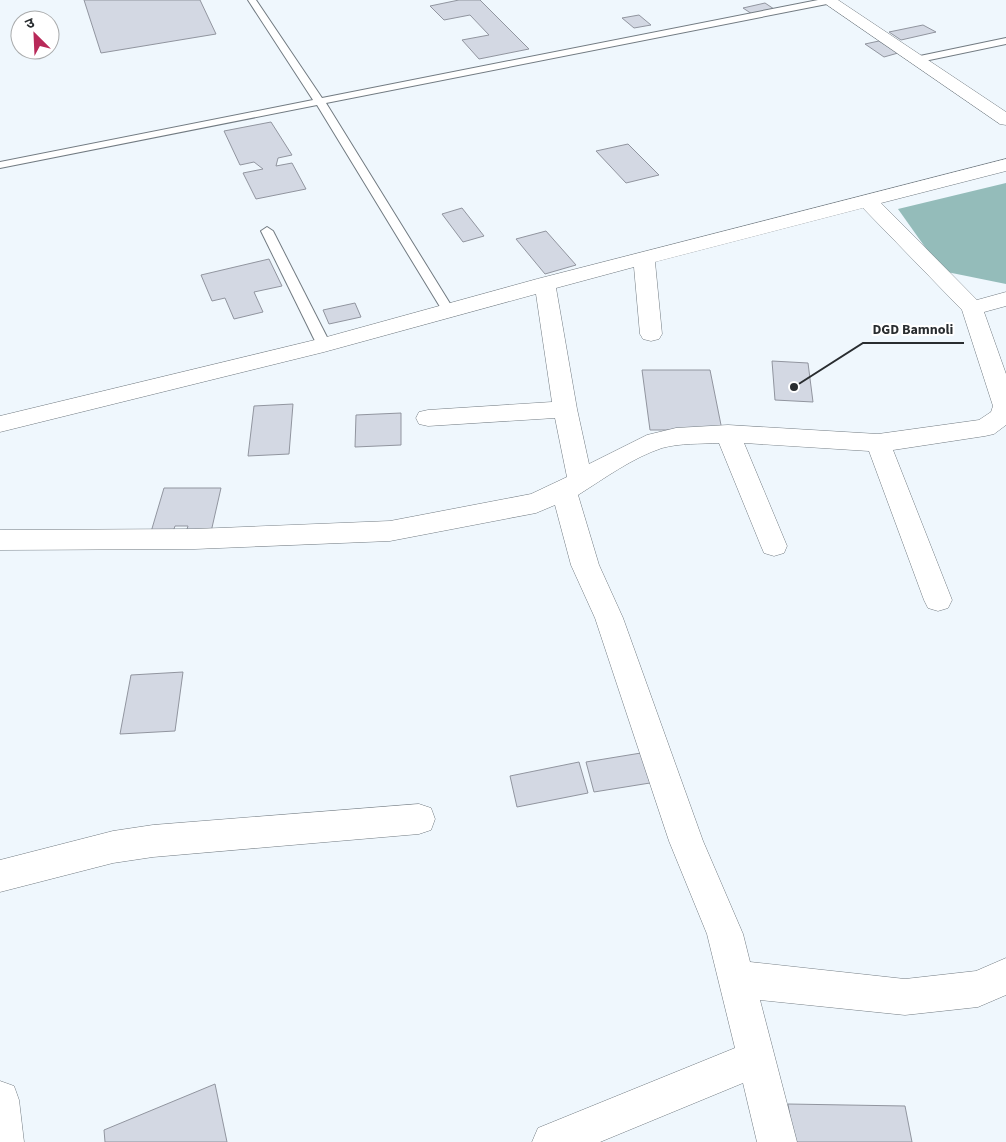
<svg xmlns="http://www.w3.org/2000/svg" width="1006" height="1142" font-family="'Source Sans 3','Noto Sans Devanagari',sans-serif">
<rect width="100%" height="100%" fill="#eff7fd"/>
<polygon fill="#94bcba" points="1006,183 1006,284 942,271 898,209"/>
<g fill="#d3d8e3" stroke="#91959f">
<polygon points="84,0 200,0 216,34 101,53"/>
<polygon points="459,0 480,0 529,49 479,59 462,40 489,35 470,15 444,20 430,6"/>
<polygon points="765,3 774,9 752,14 743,8"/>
<polygon points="639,15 651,25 634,28 622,18"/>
<polygon points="923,25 936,32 901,40 889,32"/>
<polygon points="879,41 898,53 884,57 865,44"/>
<polygon points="271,122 292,155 278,158 276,166 292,163 306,189 256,199 243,173 263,169 254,162 240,165 224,131"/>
<polygon points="628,144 659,175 626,183 596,151"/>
<polygon points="462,208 484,236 463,242 442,214"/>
<polygon points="546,231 576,265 545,274 516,239"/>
<polygon points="269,259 282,286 254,292 263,312 234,319 225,298 212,301 201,275"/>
<polygon points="355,303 361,317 329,324 323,310"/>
<polygon points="772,361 808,363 813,402 775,400"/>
<polygon points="642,370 710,370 722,430 650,430"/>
<polygon points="293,404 289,454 248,456 254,406"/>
<polygon points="401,413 401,445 355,447 356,415"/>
<polygon points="164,488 221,488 211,532 186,532 188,526 175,526 173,532 151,532"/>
<polygon points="183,672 175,731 120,734 131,675"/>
<polygon points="641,753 650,783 594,792 586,762"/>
<polygon points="579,762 588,793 517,807 510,776"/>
<polygon points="215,1084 227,1142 105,1142 104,1130"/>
<polygon points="788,1104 905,1106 912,1142 794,1142"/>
</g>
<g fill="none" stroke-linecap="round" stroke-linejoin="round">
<defs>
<g id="service">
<polygon points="248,0 256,0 322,98 818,0 836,0 832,3 326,103 454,310 448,314 442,310 317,105 0,168 0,162 313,100"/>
<polygon points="1006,38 1006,44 915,63 910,60 915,57"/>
<polygon points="267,227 273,231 331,345 329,348 324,349 317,345 261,231"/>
</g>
<g id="minor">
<polygon points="820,0 838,0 1006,112 1006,125 1000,124"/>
<path d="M1006 159V171L881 203 977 300 1006 292V306L984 312 1006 374V425L994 434 985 436 893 450 952 600 948 608 938 611 928 608 924 600 869 451 744 443 787 546 784 553 774 556 764 553 761 546 719 443C701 444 680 443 662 448 632 458 605 478 578 495L599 565 623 618 703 841 743 934 750 962 905 979 976 971 1006 958V995L978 1007 905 1015 760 1000 797 1142H757L743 1083 600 1142H532L538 1128 735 1048 707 934 669 841 595 618 571 565 555 505 536 513 390 541 195 549 0 550V530L195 529 390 521 531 494 567 477 555 418 428 426 419 424 416 418 419 412 428 410 552 402 536 294 324 352 0 432V416L323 338 537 279ZM863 208 962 310 993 406 991 412 979 420 878 434 728 425 676 428 647 435 589 464 577 409 556 288 634 267 640 334 643 339 651 341 659 339 662 334 655 262Z"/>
<polygon points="419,804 431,808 435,819 431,830 419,834 153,857 113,863 0,892 0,860 113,831 153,825"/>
<polygon points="0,1081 14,1086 19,1100 24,1142 0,1142"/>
</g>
</defs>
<use href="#service" stroke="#727b82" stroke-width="2"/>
<use href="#minor" stroke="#727b82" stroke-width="1"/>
<use href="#service" fill="#fff" fill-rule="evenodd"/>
<use href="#minor" fill="#fff" fill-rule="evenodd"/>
</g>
<path fill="none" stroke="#292d30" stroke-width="2" d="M794 387L863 343H964"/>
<circle fill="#292d30" stroke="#fff" stroke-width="2" cx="794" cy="387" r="5"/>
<g font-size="14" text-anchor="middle" font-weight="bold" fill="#292d30" stroke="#fff" stroke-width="4" stroke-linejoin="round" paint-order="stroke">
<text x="913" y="334">DGD Bamnoli</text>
</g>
<g transform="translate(35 35) rotate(336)"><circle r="24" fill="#ffffff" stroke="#a9abac"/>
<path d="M0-4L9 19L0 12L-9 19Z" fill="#b82959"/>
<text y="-8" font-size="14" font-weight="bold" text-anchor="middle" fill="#292d30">उ</text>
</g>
</svg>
